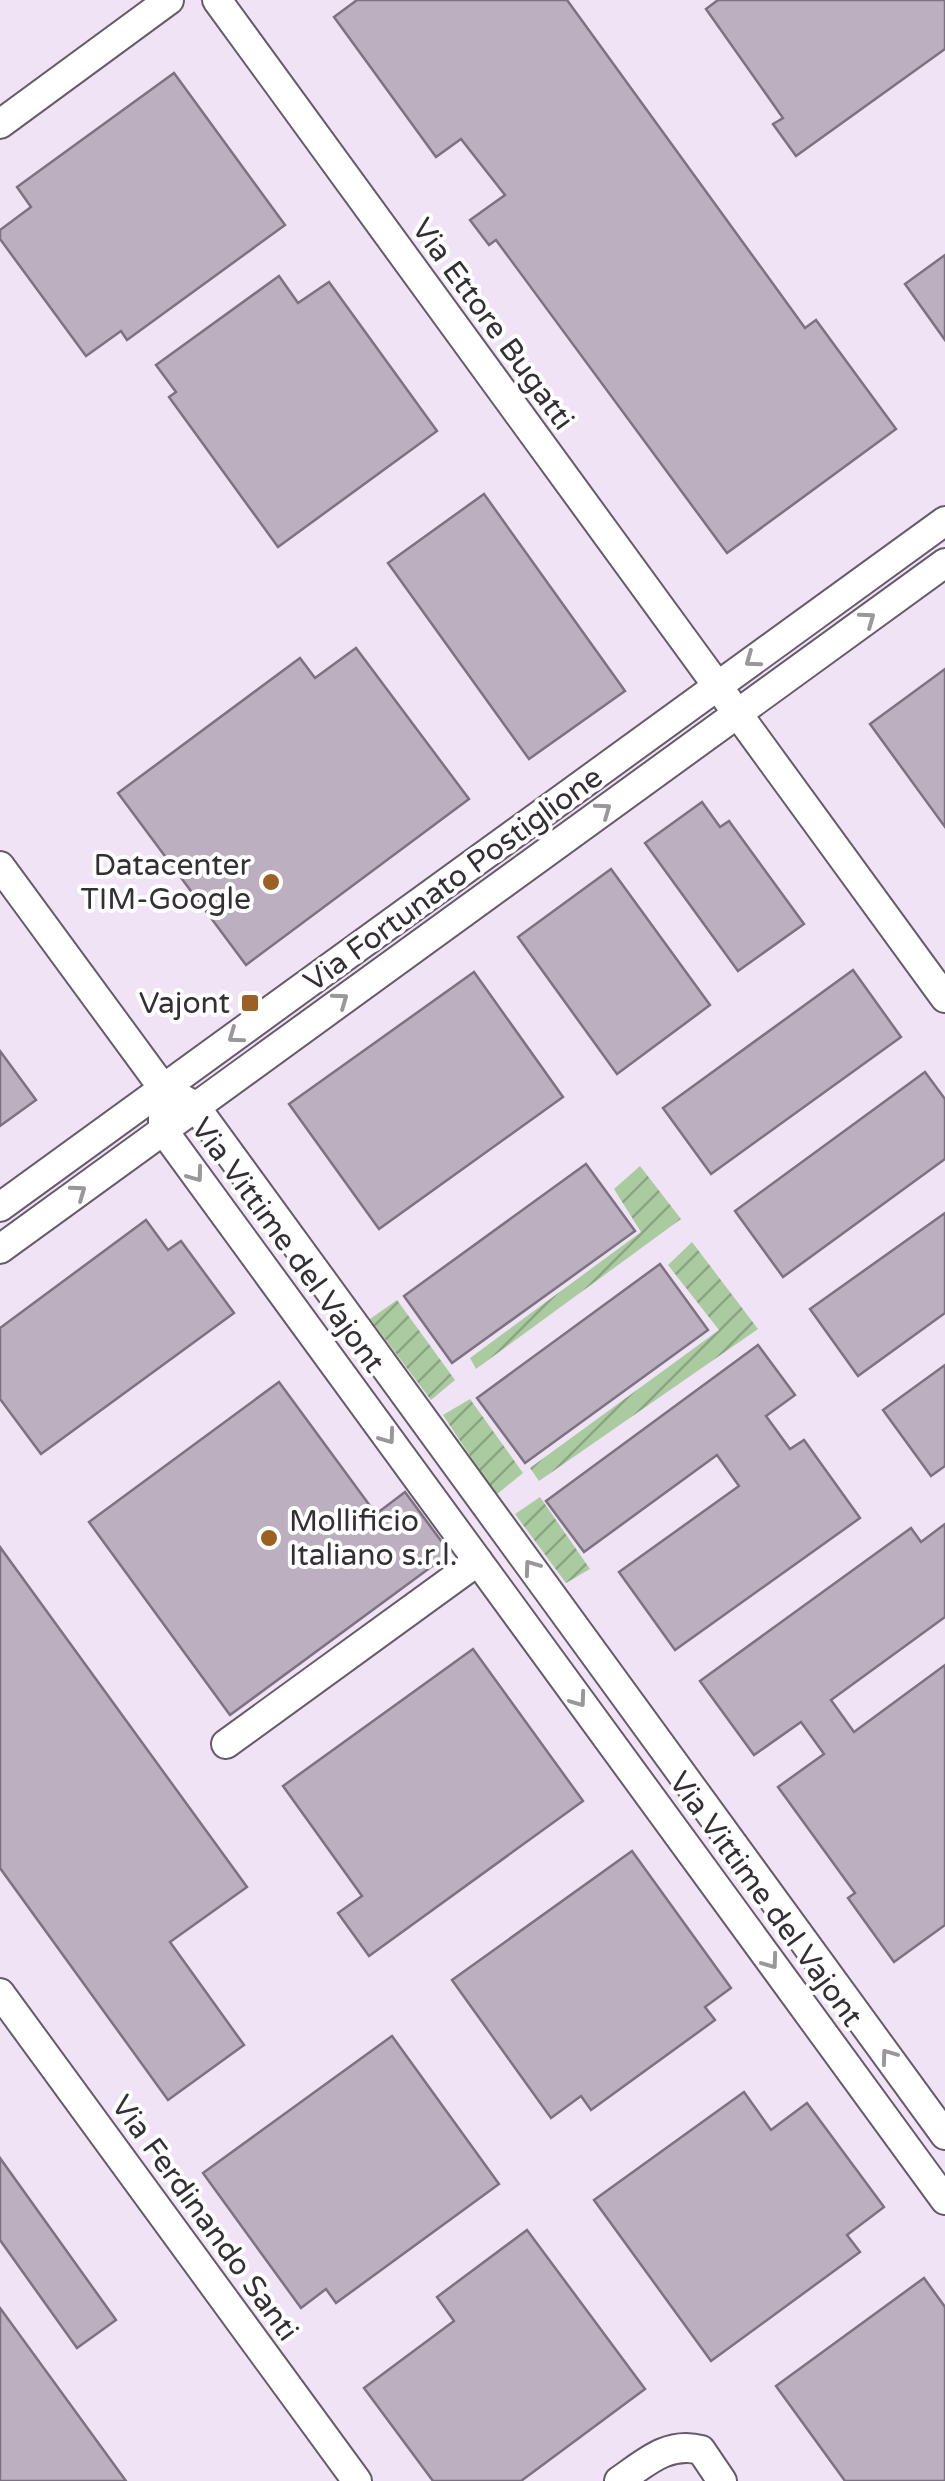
<svg xmlns="http://www.w3.org/2000/svg" width="945" height="2481" font-family="'Varela Round',sans-serif">
<defs>
<pattern id="garden-furrows" width="10" height="10" patternUnits="userSpaceOnUse" patternTransform="scale(2.5)"><rect width="10" height="10" fill="#aacba0"/><path d="M-1 1l2-2M0 10L10 0M9 11l2-2" fill="none" stroke="#8ba583"/></pattern>
</defs>
<rect width="100%" height="100%" fill="#f0e3f5"/>
<g fill="url(#garden-furrows)">
<polygon points="640,1166 681,1219 476,1369 470,1358 641,1232 614,1189"/>
<polygon points="692,1242 758,1329 539,1481 530,1468 719,1330 668,1265"/>
<polygon points="397,1300 455,1380 431,1400 370,1319"/>
<polygon points="470,1399 523,1473 496,1495 443,1415"/>
<polygon points="540,1497 590,1569 566,1583 515,1514"/>
</g>
<g fill="#bcafc0" stroke="#7d7281" stroke-width="2.5">
<polygon points="357,0 567,0 805,328 816,320 896,429 727,553 496,240 489,245 470,220 505,195 461,139 436,157 334,17"/>
<polygon points="718,0 945,0 945,49 796,156 773,124 783,118 706,9"/>
<polygon points="174,73 285,225 127,340 121,331 86,356 0,239 0,230 31,207 17,187"/>
<polygon points="945,255 945,340 905,284"/>
<polygon points="279,276 298,303 329,282 437,431 278,547 169,397 176,392 156,365"/>
<polygon points="484,494 625,691 529,759 388,563"/>
<polygon points="356,648 469,799 246,965 118,793 300,658 315,678"/>
<polygon points="945,669 945,827 870,724"/>
<polygon points="702,802 720,827 729,821 804,924 738,971 645,843"/>
<polygon points="611,869 710,1005 617,1074 518,937"/>
<polygon points="853,970 901,1037 711,1174 663,1108"/>
<polygon points="474,972 563,1097 379,1229 289,1104"/>
<polygon points="0,1051 36,1100 0,1126"/>
<polygon points="925,1072 945,1099 945,1159 783,1277 735,1211"/>
<polygon points="586,1164 635,1231 452,1363 404,1296"/>
<polygon points="945,1213 945,1313 858,1376 810,1309"/>
<polygon points="146,1220 168,1250 181,1241 234,1313 41,1454 0,1399 0,1328"/>
<polygon points="660,1264 708,1330 525,1463 477,1398"/>
<polygon points="758,1345 795,1395 766,1416 790,1449 804,1440 860,1518 675,1650 619,1572 739,1486 717,1455 584,1552 546,1501"/>
<polygon points="945,1365 945,1466 931,1476 883,1410"/>
<polygon points="279,1382 376,1514 405,1492 450,1553 230,1715 89,1522"/>
<polygon points="945,1524 945,1617 831,1700 854,1732 945,1665 945,1925 894,1962 848,1898 855,1893 778,1787 824,1754 801,1722 754,1755 700,1681 911,1528 921,1542"/>
<polygon points="0,1547 247,1887 170,1942 244,2045 168,2100 0,1868"/>
<polygon points="473,1649 583,1801 369,1956 338,1913 362,1896 283,1786"/>
<polygon points="632,1851 731,1988 705,2007 715,2020 591,2110 581,2096 551,2118 452,1980"/>
<polygon points="392,2036 499,2184 336,2303 326,2289 301,2308 203,2173"/>
<polygon points="744,2092 771,2130 807,2103 884,2207 847,2235 860,2252 711,2361 594,2200"/>
<polygon points="0,2158 116,2320 77,2348 0,2240"/>
<polygon points="527,2230 645,2389 521,2481 433,2481 364,2388 454,2321 437,2297"/>
<polygon points="924,2278 945,2307 945,2481 845,2481 776,2386"/>
<polygon points="0,2308 126,2481 0,2481"/>
</g>
<g fill="none" stroke-linecap="round" stroke-linejoin="round">
<defs>
<g id="minor">
<polyline points="217,0 945,998"/>
<polyline points="0,124 169,0"/>
<polyline points="0,866 163,1088 195,1106 945,2135"/>
<polyline points="163,1088 163,1130 945,2200"/>
<polyline points="0,1207 945,521"/>
<polyline points="0,1249 945,563"/>
<polyline points="226,1744 478,1561"/>
<polyline points="0,1993 357,2481"/>
<path d="M619 2481C645 2463 668 2441 701 2450L722 2481"/>
</g>
</defs>
<use href="#minor" stroke="#665b69" stroke-width="32"/>
<use href="#minor" stroke="#fff" stroke-width="28"/>
</g>
<defs><path id="oneway-chevron" d="M-2-3.5L2.5 0L-2 3.5" fill="none" stroke-width="1.6" stroke-linecap="round" stroke-linejoin="round" transform="scale(2.5)"/></defs>
<g stroke="#9a979a">
<use href="#oneway-chevron" transform="translate(868 619) rotate(-36)"/>
<use href="#oneway-chevron" transform="translate(752 660) rotate(144)"/>
<use href="#oneway-chevron" transform="translate(604 810) rotate(-36)"/>
<use href="#oneway-chevron" transform="translate(341 1000) rotate(-36)"/>
<use href="#oneway-chevron" transform="translate(235 1036) rotate(144)"/>
<use href="#oneway-chevron" transform="translate(196 1175) rotate(54)"/>
<use href="#oneway-chevron" transform="translate(79 1192) rotate(-36)"/>
<use href="#oneway-chevron" transform="translate(388 1437) rotate(54)"/>
<use href="#oneway-chevron" transform="translate(531 1567) rotate(-126)"/>
<use href="#oneway-chevron" transform="translate(579 1700) rotate(54)"/>
<use href="#oneway-chevron" transform="translate(771 1962) rotate(54)"/>
<use href="#oneway-chevron" transform="translate(888 2056) rotate(-126)"/>
</g>
<g fill="#9d6024" stroke="#fff" stroke-width="4">
<circle cx="271" cy="882" r="10"/>
<rect x="240" y="993" width="20" height="20" rx="5"/>
<circle cx="269" cy="1538" r="10"/>
</g>
<g text-anchor="middle" stroke-width="8" stroke-linejoin="round" paint-order="stroke">
<g font-size="30" fill="#342f36" stroke="#fff">
<text transform="translate(493 324) rotate(54)" y="10">Via Ettore Bugatti</text>
<text transform="translate(453 879) rotate(-36)" y="10">Via Fortunato Postiglione</text>
<text transform="translate(288 1245) rotate(54)" y="10">Via Vittime del Vajont</text>
<text transform="translate(766 1899) rotate(54)" y="10">Via Vittime del Vajont</text>
<text transform="translate(205 2218) rotate(54)" y="10">Via Ferdinando Santi</text>
</g>
<g font-size="30" fill="#342f36" stroke="#fff" text-anchor="end">
<text x="251" y="875">Datacenter<tspan x="251" dy="34">TIM-Google</tspan></text>
<text x="230" y="1013">Vajont</text>
<text x="289" y="1531" text-anchor="start">Mollificio<tspan x="289" dy="34">Italiano s.r.l.</tspan></text>
</g>
</g>
</svg>
